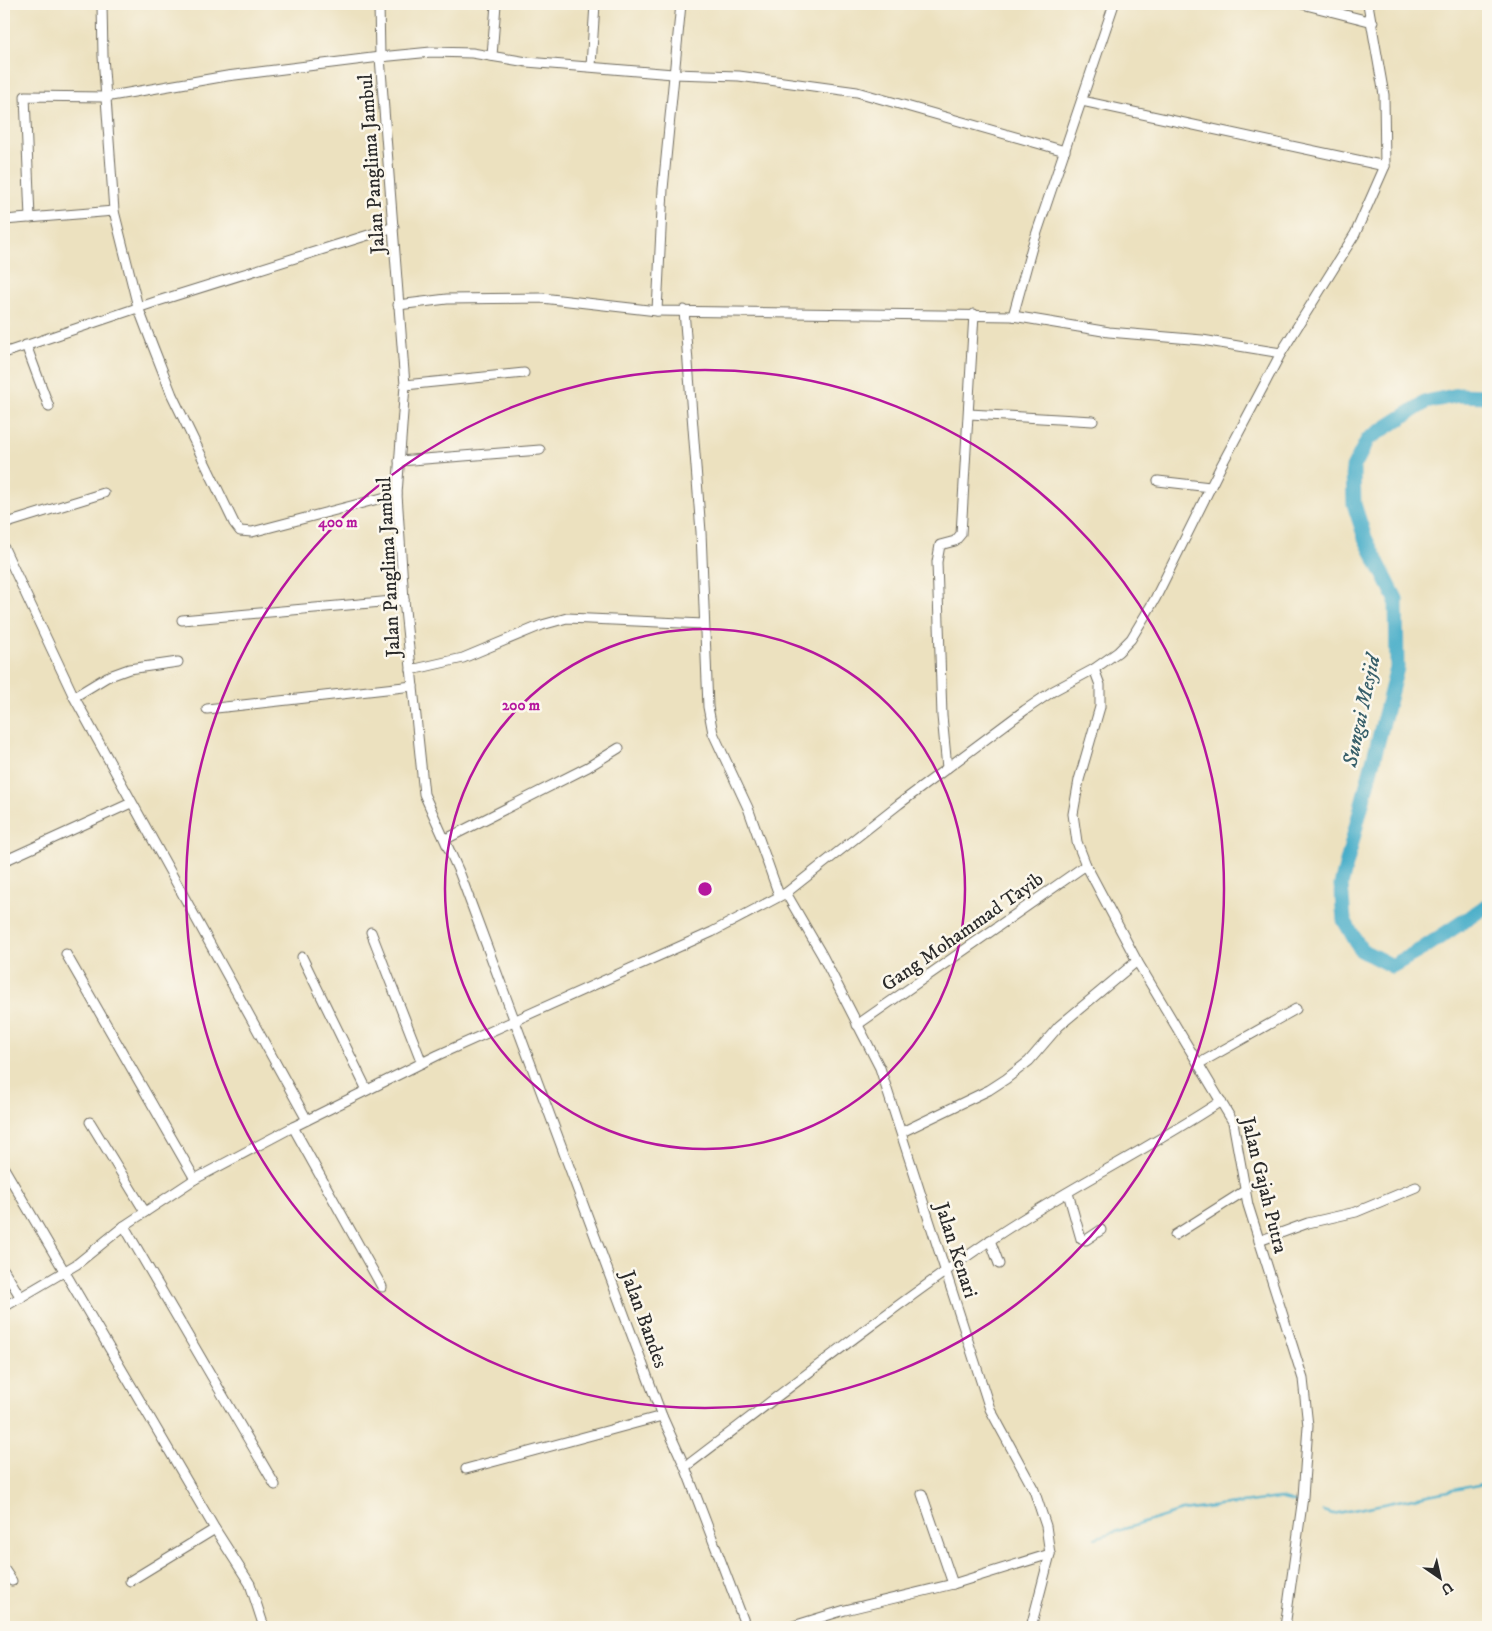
<svg xmlns="http://www.w3.org/2000/svg" width="1492" height="1631" font-family="'IM FELL DW Pica',serif">
<rect width="100%" height="100%" fill="#fbf7ec"/>
<filter id="ink" filterUnits="userSpaceOnUse"><feTurbulence type="fractalNoise" baseFrequency=".02" numOctaves="2"/><feDisplacementMap in="SourceGraphic" scale="10" xChannelSelector="R" yChannelSelector="G"/><feConvolveMatrix kernelMatrix="1 2 1 2 8 2 1 2 1" color-interpolation-filters="sRGB"/></filter>
<filter id="wash" filterUnits="userSpaceOnUse"><feTurbulence type="fractalNoise" baseFrequency=".0096" numOctaves="4" result="noise"/><feDisplacementMap in="SourceGraphic" scale="20" xChannelSelector="R" yChannelSelector="G"/><feGaussianBlur stdDeviation="1.12" result="paint"/><feColorMatrix in="noise" values="0 0 0 0 0 0 0 0 0 0 0 0 0 0 0 0 0 1.4 0 .05"/><feComposite in="paint" operator="in"/></filter>
<g filter="url(#wash)">
<rect width="100%" height="100%" fill="#ece1bf"/>
<g fill="none" stroke-linecap="round" stroke-linejoin="round">
<g stroke="#4aaec9" stroke-width="2.5">
<polyline points="1323,1511 1333,1514 1488,1483"/>
<polyline points="1095,1538 1182,1511 1279,1498 1298,1503"/>
</g>
<polyline stroke="#4aaec9" stroke-width="15" points="1488,396 1458,395 1426,402 1368,439 1353,468 1354,504 1365,538 1396,599 1397,668 1341,885 1344,920 1361,950 1392,966 1422,949 1488,905"/>
</g>
</g>
<g filter="url(#ink)">
<g fill="none" stroke-linecap="round" stroke-linejoin="round">
<defs>
<g id="minor">
<polyline points="102,4 103,56 114,211 138,307 152,344 172,395 234,523 240,531 252,532 397,494"/>
<polyline points="379,4 380,57 405,385 397,494 404,600 424,794 460,874 662,1416 685,1467 746,1627"/>
<polyline points="1302,4 1373,22"/>
<polyline points="492,56 496,4"/>
<polyline points="591,66 595,4"/>
<polyline points="1082,101 1385,166"/>
<polyline points="30,218 25,96 105,97 227,76 380,57 431,52 472,53 527,62 673,74 739,76 857,92 1065,151"/>
<polyline points="4,220 114,211"/>
<polyline points="398,305 447,299 542,298 657,311 1013,316 1109,332 1202,340 1281,353"/>
<polyline points="684,310 701,532 708,707 713,733 748,808 779,895"/>
<polyline points="657,311 663,189 681,4"/>
<polyline points="1013,316 1032,247 1114,4"/>
<polyline points="26,345 49,407"/>
<polyline points="4,353 158,301 394,227"/>
<polyline points="405,385 524,373"/>
<polyline points="969,414 1093,421"/>
<polyline points="399,461 540,450"/>
<polyline points="1158,481 1210,487"/>
<polyline points="4,524 104,493"/>
<polyline points="4,548 74,697 307,1120"/>
<polyline points="182,620 404,600"/>
<polyline points="1094,669 1100,685 1100,707 1079,780 1073,814 1077,842 1086,865 1137,961 1233,1122 1248,1205 1303,1379 1308,1426 1303,1497 1285,1627"/>
<polyline points="411,670 463,658 542,625 567,618 704,624"/>
<polyline points="74,697 107,677 129,669 178,662"/>
<polyline points="207,709 413,686"/>
<polyline points="947,768 942,716 937,562 940,545 955,541 961,534 974,314"/>
<polyline points="446,839 588,767 619,748"/>
<polyline points="4,861 131,803"/>
<polyline points="786,893 822,955 880,1068 990,1409 1034,1490 1046,1526 1050,1554 1031,1627"/>
<polyline points="371,932 422,1063"/>
<polyline points="66,954 195,1179"/>
<polyline points="302,957 367,1090"/>
<polyline points="857,1025 1086,865"/>
<polyline points="1200,1063 1296,1009"/>
<polyline points="90,1122 145,1212"/>
<polyline points="293,1127 382,1287"/>
<polyline points="902,1132 989,1090 1006,1079 1029,1061 1059,1026 1137,961"/>
<polyline points="4,1168 215,1529 250,1584 264,1627"/>
<polyline points="1068,1193 1081,1239 1086,1240 1101,1230"/>
<polyline points="124,1226 275,1485"/>
<polyline points="1175,1235 1246,1190"/>
<polyline points="990,1240 999,1264"/>
<polyline points="1259,1241 1308,1223 1356,1212 1416,1187"/>
<polyline points="4,1270 21,1298"/>
<polyline points="4,1307 77,1264 124,1226 195,1179 293,1127 438,1055 712,932 786,893 899,804 1025,710 1053,691 1094,669 1118,652 1131,639 1155,599 1221,466 1281,353 1355,234 1385,166 1384,95 1368,4"/>
<path d="M685 1467C788 1389 890 1308 998 1235 1070 1187 1149 1149 1221 1101"/>
<polyline points="466,1469 662,1416"/>
<polyline points="922,1494 953,1584"/>
<polyline points="4,1569 12,1581"/>
<polyline points="130,1581 215,1529"/>
<polyline points="790,1627 845,1610 953,1584 1050,1554"/>
</g>
</defs>
<use href="#minor" stroke="#6f6b5f" stroke-width="11"/>
<use href="#minor" stroke="#fff" stroke-width="9"/>
</g>
</g>
<g fill="none" stroke="#b5179e" stroke-width="2.5">
<circle cx="705" cy="889" r="260"/>
<circle cx="705" cy="889" r="519"/>
</g>
<g text-anchor="middle" stroke-width="5" stroke-linejoin="round" paint-order="stroke">
<g font-size="20" fill="#2b2b2b" stroke="#fbf7ec">
<text transform="translate(371 164) rotate(-94)" y="7">Jalan Panglima Jambul</text>
<text transform="translate(388 567) rotate(-93)" y="7">Jalan Panglima Jambul</text>
<text transform="translate(962 931) rotate(-35)" y="7">Gang Mohammad Tayib</text>
<text transform="translate(1265 1185) rotate(76)" y="7">Jalan Gajah Putra</text>
<text transform="translate(957 1250) rotate(72)" y="7">Jalan Kenari</text>
<text transform="translate(645 1319) rotate(70)" y="7">Jalan Bandes</text>
</g>
<g font-size="21" font-style="italic" fill="#375f6a" stroke="#fbf7ec">
<text transform="translate(1361 711) rotate(-78)" y="7">Sungai Mesjid</text>
</g>
</g>
<circle cx="705" cy="889" r="8" fill="#b5179e" stroke="#fbf7ec" stroke-width="2.5"/>
<g font-size="15" text-anchor="middle" font-weight="bold" fill="#b5179e" stroke="#fbf7ec" stroke-width="5" stroke-linejoin="round" paint-order="stroke">
<text x="338" y="527">400 m</text>
<text x="521" y="710">200 m</text>
</g>
<rect width="1492" height="1631" fill="none" stroke="#fbf7ec" stroke-width="20"/>
<g transform="translate(1440 1578) rotate(146)" stroke="#fbf7ec" stroke-width="4" paint-order="stroke">
<path d="M0-4L9 19L0 12L-9 19Z" fill="#2b2b2b"/>
<text y="-8" font-size="14" font-weight="bold" text-anchor="middle" fill="#2b2b2b">U</text>
</g>
</svg>
